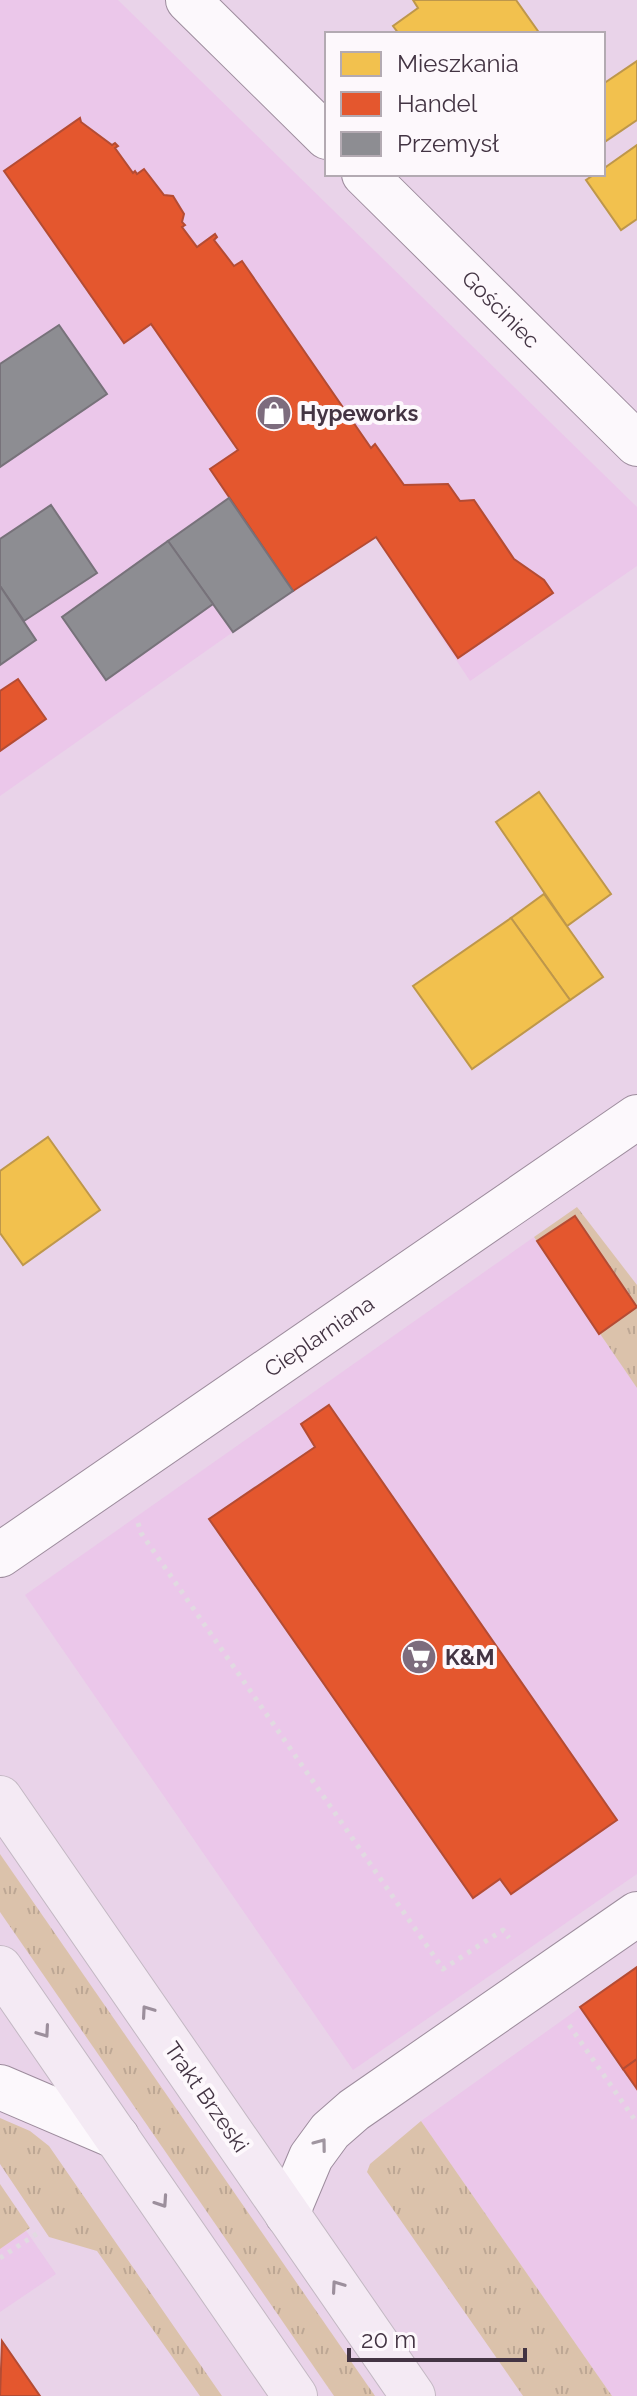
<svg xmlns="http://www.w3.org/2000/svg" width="637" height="2396" font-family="Raleway,sans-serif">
<defs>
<pattern id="grass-tufts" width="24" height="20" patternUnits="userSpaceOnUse" patternTransform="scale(2)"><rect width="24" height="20" fill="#dbc2ab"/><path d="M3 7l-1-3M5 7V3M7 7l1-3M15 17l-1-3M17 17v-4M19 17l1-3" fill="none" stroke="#bda794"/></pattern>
</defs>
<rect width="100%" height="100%" fill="#e9d3e9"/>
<g fill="#ebc7ea">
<polygon points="0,0 118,0 637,507 637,566 470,681 376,538 233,632 0,796"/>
<polygon points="534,1237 637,1388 637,1874 353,2070 25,1595"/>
<polygon points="637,1967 637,2396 612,2396 421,2121"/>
<polygon points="0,2193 56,2274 0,2312"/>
</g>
<g fill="url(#grass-tufts)">
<polygon points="577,1207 637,1285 637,1388 534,1237"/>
<polygon points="0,1854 375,2396 334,2396 0,1912"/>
<polygon points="0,2118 30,2131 49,2146 222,2396 200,2396 97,2251 49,2237 0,2164"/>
<polygon points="421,2121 612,2396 523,2396 367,2172 370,2164"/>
<polygon points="0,2184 30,2228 0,2249"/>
</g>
<g fill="#f2c14e" stroke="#be974b" stroke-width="2">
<polygon points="413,0 516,0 540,34 399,34 393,26 418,8"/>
<polygon points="637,61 637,120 603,143 603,84"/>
<polygon points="637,145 637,219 621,230 586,180 595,174 603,174 603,169"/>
<polygon points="539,792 611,894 567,926 496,822"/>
<polygon points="544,894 603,977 570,1000 511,918"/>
<polygon points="511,918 570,1000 472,1069 413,986"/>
<polygon points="48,1137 100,1210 23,1265 0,1233 0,1171"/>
</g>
<g fill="#e4572e" stroke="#b44c34" stroke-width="2">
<polygon points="80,118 81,122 112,145 115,143 118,146 115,148 133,173 135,171 137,174 144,169 164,195 173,196 184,214 182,222 185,225 182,227 197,247 215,234 217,237 214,240 234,266 242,261 371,448 375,444 404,485 448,484 460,501 474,500 514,559 544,580 553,593 458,658 376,537 293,591 210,469 238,450 151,324 124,343 4,171"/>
<polygon points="18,679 46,719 0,751 0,691"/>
<polygon points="575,1216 637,1307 599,1334 537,1241"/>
<polygon points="329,1405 617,1820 511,1894 500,1879 473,1898 209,1519 315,1447 301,1424"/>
<polygon points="637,1967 637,2059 623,2069 580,2007"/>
<polygon points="637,2059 637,2089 623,2069"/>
<polygon points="2,2341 40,2396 0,2396"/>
</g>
<g fill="#8d8d92" stroke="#77727a" stroke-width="2">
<polygon points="59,325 107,394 0,467 0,364"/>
<polygon points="229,498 293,591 233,632 168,541"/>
<polygon points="51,505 97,573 24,621 0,586 0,539"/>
<polygon points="168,541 213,604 106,680 62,617"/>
<polygon points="0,586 36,640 0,665"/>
</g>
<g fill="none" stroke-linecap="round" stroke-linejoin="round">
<defs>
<g id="minor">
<polyline points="188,0 327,137"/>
<polyline points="364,174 637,444"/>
<polyline points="0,1555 637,1117"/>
<polyline points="0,2087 117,2137"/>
<polyline points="287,2214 311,2157 330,2131 354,2110 637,1914"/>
</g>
<g id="major">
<polyline points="0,1798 413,2396"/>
<polyline points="0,1968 295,2396"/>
</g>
</defs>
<use href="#minor" stroke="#9d8c9d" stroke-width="46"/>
<use href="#major" stroke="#c3b8c3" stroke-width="46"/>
<g stroke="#e1dae1" stroke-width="5" stroke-dasharray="4 6" stroke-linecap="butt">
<polyline points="138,1523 141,1533 443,1969 503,1930 509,1938"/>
<polyline points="569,2025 637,2123"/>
<polyline points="0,2258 38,2233"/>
</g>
<use href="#minor" stroke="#fcf8fc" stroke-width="44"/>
<use href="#major" stroke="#f4eaf4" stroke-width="44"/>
</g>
<defs><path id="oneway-chevron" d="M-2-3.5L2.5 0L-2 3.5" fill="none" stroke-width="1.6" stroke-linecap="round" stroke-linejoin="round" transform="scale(2)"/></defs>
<g stroke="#9c8f9c">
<use href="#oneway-chevron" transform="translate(147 2011) rotate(-125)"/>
<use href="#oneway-chevron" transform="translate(44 2032) rotate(55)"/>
<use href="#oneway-chevron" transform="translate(162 2202) rotate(56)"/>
<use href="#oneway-chevron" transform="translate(337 2286) rotate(-125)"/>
</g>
<use stroke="#a096a0" href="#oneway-chevron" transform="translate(321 2144) rotate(-53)"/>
<defs>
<symbol id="shop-disc" viewBox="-11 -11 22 22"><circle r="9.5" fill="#7d6c7d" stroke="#fdf8fc"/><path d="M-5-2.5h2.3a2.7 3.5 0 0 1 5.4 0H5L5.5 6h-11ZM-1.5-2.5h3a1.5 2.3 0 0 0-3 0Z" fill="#fff"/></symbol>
<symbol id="supermarket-disc" viewBox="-11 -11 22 22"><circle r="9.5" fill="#7d6c7d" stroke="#fdf8fc"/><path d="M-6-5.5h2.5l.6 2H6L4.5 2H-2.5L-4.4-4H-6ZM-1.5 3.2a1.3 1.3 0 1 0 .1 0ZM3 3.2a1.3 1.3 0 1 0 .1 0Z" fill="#fff"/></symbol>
</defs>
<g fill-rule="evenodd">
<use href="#shop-disc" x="254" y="393" width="40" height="40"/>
<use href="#supermarket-disc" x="399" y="1637" width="40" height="40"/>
</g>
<g text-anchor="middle" stroke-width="8" stroke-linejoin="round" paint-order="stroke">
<g font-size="22" fill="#433443" stroke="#fdf8fc">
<text transform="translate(501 309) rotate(45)" y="8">Gościniec</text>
<text transform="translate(319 1336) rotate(-34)" y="8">Cieplarniana</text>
<text transform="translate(207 2097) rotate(55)" y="8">Trakt Brzeski</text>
</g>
<g font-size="22" font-weight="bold" fill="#433443" stroke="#fdf8fc" text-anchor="start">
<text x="300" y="421">Hypeworks</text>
<text x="445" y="1665">K&amp;M</text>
</g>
</g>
<rect x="325" y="32" width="280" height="144" fill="#fdf8fc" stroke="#b3aab2" stroke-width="2"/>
<rect x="341" y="52" width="40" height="24" fill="#f2c14e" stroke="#b3aab2" stroke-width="2"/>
<text x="397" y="72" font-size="24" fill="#433443">Mieszkania</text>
<rect x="341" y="92" width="40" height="24" fill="#e4572e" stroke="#b3aab2" stroke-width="2"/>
<text x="397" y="112" font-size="24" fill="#433443">Handel</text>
<rect x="341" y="132" width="40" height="24" fill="#8d8d92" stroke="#b3aab2" stroke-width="2"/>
<text x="397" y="152" font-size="24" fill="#433443">Przemysł</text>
<path d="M349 2348v12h176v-12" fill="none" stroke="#433443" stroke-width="4"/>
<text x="361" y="2348" font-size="24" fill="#433443" stroke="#fdf8fc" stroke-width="6" paint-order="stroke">20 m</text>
</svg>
